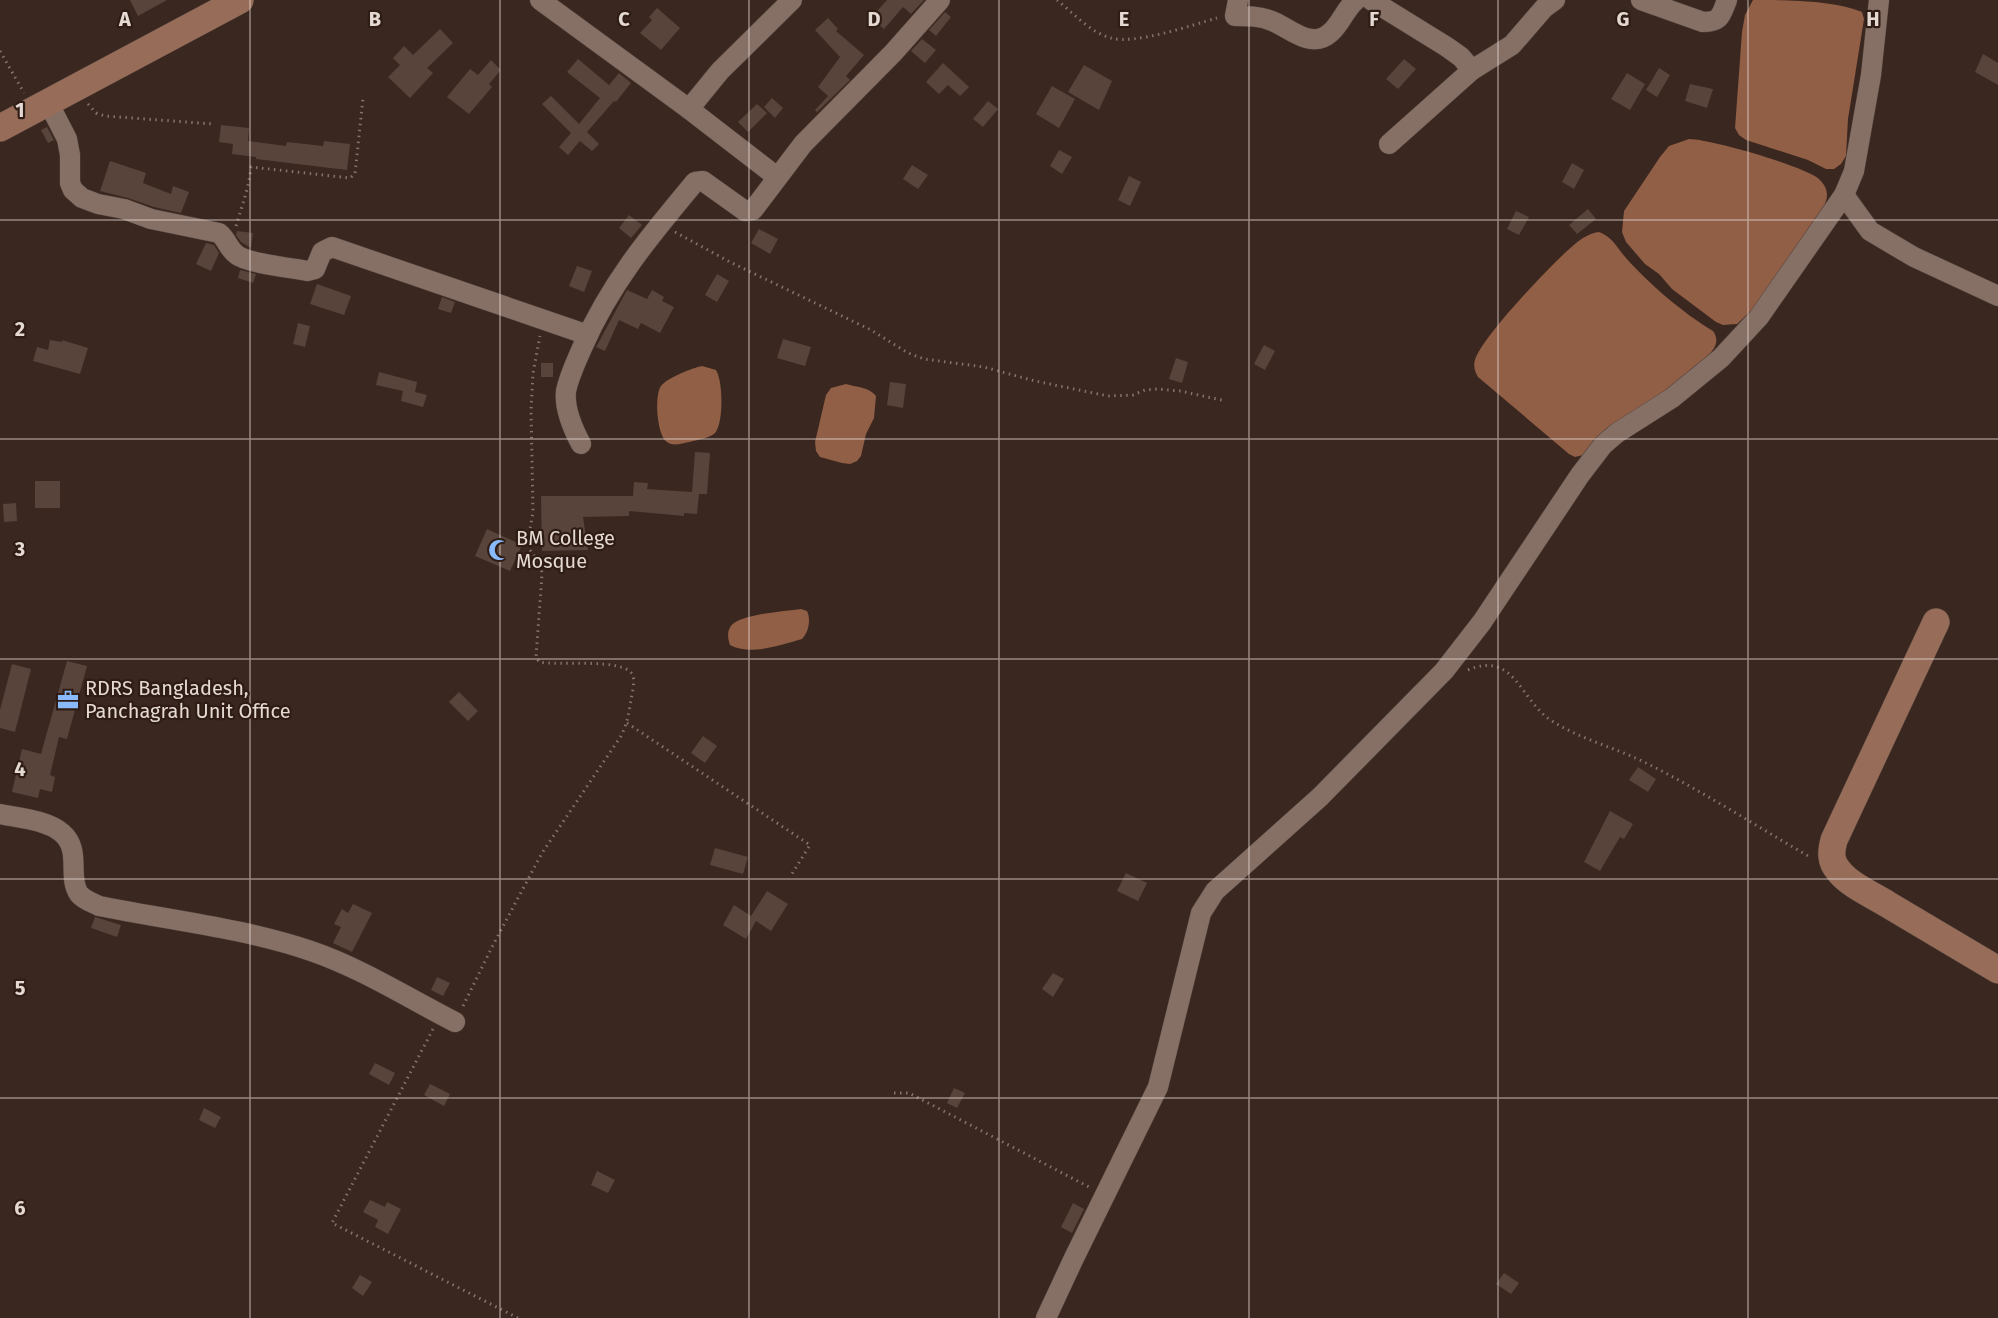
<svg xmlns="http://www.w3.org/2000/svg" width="1998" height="1318" font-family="'Fira Sans',sans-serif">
<rect width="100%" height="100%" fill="#3a271f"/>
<g fill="#915e46">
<path d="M1753 0C1784 0 1835 0 1862 12L1864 19 1848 119 1846 156 1841 164 1834 169H1826L1808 160 1746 140 1739 135 1735 128 1742 32 1745 15Z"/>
<path d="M1689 139C1710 139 1804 166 1819 179 1827 187 1829 194 1825 204L1755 307 1737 324 1723 325 1716 322 1672 289 1659 274 1645 264 1626 242 1622 232 1624 211 1660 157 1669 146Z"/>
<path d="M1599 232C1613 237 1617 248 1626 258 1649 284 1683 313 1713 331 1724 346 1705 358 1695 366 1689 370 1685 376 1681 381L1583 455 1575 457 1569 454 1478 377C1475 372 1473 366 1475 360 1481 338 1555 260 1575 244 1582 238 1590 233 1599 232Z"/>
<path d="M702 366 716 370C723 381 724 423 715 433 710 438 697 440 689 442 682 443 674 447 667 442 657 436 654 395 661 386 667 378 692 368 702 366Z"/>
<path d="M846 384C856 387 869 387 876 396L874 418 866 434 861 456 857 461 850 464 842 463 820 457 816 451 815 442 826 395 831 388Z"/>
<path d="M801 609 807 611C811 619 809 632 802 639 781 645 750 656 730 645 727 637 727 628 734 623 747 614 785 611 801 609Z"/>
</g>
<g fill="#58443b">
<polygon points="130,0 167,0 138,16"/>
<polygon points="887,0 924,0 911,14 903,7 884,29 871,18"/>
<polygon points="657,8 680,28 661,50 640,33 652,20 649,17"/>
<polygon points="945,12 951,17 936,36 929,30"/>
<polygon points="828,18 838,29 836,31 864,55 846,76 850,80 817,112 815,110 828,96 818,87 840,57 815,30"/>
<polygon points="440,29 453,43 427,68 433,73 410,98 388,77 400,65 393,58 404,46 413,55"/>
<polygon points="922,39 936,50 925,63 911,51"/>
<polygon points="1983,54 1998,63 1998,85 1975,72"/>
<polygon points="578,59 609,85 619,73 631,83 616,102 614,101 587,132 599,144 592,151 580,141 568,155 559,147 571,133 542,104 551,96 579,124 600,98 567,72"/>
<polygon points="1404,59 1416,69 1398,89 1386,79"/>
<polygon points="491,60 501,70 489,84 492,87 469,114 447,97 470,69 478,75"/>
<polygon points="943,63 969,87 960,96 948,85 939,94 926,82"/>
<polygon points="1084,65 1112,81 1099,110 1068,92"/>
<polygon points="1659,68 1670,75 1657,97 1646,90"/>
<polygon points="1627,73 1645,84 1630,110 1611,99"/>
<polygon points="1690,84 1713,89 1707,108 1685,101"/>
<polygon points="1052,86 1075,99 1059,128 1036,114"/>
<polygon points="772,98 783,108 775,118 764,107"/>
<polygon points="988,101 998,109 983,127 973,119"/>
<polygon points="757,104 767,113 748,132 738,122"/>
<polygon points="221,125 249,128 248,141 286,146 287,142 323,146 324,141 350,144 347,170 256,159 256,157 232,154 233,144 219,142"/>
<polygon points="47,127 54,140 48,143 41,130"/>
<polygon points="1059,150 1072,157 1062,174 1050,166"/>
<polygon points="110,161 146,173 143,183 171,194 173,186 189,192 181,213 154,207 128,198 100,191"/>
<polygon points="1572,163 1584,170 1574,189 1562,182"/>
<polygon points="912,165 928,175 918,189 903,179"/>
<polygon points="1129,176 1141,182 1130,206 1118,200"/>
<polygon points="1588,209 1596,219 1577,234 1569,225"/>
<polygon points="1516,211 1529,217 1519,235 1507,229"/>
<polygon points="629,215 642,225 631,238 619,228"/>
<polygon points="759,229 778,239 770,254 751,243"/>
<polygon points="237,231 253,233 251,248 241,242 236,235"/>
<polygon points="206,243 214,245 219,253 211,271 196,264"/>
<polygon points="577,266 592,271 584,292 569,286"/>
<polygon points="240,270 256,274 253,283 238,278"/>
<polygon points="717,274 729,281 717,302 705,295"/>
<polygon points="317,284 351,296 344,315 310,304"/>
<polygon points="627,290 647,299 652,290 664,297 662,301 674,307 660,333 641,323 638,329 619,320 605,351 596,347"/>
<polygon points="442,297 455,302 451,313 438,309"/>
<polygon points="298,323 310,326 305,347 293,344"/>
<polygon points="783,339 811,347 805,366 777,358"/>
<polygon points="50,340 62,342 62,340 88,348 80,374 33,361 37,347 48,350"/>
<polygon points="1264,345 1275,351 1265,370 1254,364"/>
<polygon points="1176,358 1188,362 1182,383 1169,379"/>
<rect x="541" y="363" width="12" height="14"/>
<polygon points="379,372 417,382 415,392 427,395 423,407 401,401 403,391 376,385"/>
<polygon points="890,382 906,384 903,408 887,405"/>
<polygon points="695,452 710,453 707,494 699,494 697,514 684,513 684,516 629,511 629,516 583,517 588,550 542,551 541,496 633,496 634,482 648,483 647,489 692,492"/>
<rect x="35" y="481" width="25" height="27"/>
<polygon points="16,503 17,521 4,522 3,504"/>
<polygon points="487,529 522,545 510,571 475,556"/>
<polygon points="67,661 87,666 67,739 59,737 50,775 55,777 52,792 40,789 38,798 12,792 22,749 41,754"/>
<polygon points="12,664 31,669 15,732 0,728 0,710"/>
<polygon points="459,692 478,711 468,721 449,702"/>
<polygon points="703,736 717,746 705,763 691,753"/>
<polygon points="1638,767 1656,779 1648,792 1629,780"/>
<polygon points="1610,811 1633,824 1624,839 1620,837 1600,871 1584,862"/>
<polygon points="715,848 748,857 743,874 710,865"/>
<polygon points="1126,873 1147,883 1138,901 1117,891"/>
<polygon points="767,891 788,904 771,931 756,921 746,939 723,925 734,905 751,916"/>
<polygon points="353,904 372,913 352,952 333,943 341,927 334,924 342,909 348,913"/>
<polygon points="95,917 121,925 117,937 91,928"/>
<polygon points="1053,973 1064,979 1053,997 1042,989"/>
<polygon points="437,977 450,983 443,996 431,990"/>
<polygon points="375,1063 395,1073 389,1085 369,1074"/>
<polygon points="430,1084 450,1094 444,1106 424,1095"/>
<polygon points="954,1088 965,1093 957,1108 947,1103"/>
<polygon points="204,1108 221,1117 215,1128 199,1120"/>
<polygon points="597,1171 615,1180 608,1193 591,1185"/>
<polygon points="370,1200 385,1207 387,1202 401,1209 388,1234 375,1227 378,1220 363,1212"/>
<polygon points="1073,1203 1084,1209 1072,1233 1061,1227"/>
<polygon points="1504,1273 1519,1283 1511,1294 1496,1284"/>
<polygon points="360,1275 372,1282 363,1296 352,1288"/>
</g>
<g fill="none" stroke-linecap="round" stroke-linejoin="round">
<defs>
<g id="street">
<polyline points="540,0 689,109 777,177"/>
<path d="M1238 0 1235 16C1248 16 1260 16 1272 21 1290 28 1311 50 1330 33 1341 24 1345 9 1356 0"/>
<polyline points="1371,0 1447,47 1461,57 1472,70"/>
<path d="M1641 0 1703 22C1721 22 1721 15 1727 0"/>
<path d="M48 102 67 139 70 155V183L73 190 82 198 98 204 124 209 151 219 219 233C227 239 228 249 237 255 247 263 292 268 307 271L315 269 322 252 332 247 588 335"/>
<polyline points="689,109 720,71 792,0"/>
<polyline points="1389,144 1472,70 1512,45 1544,8 1555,0"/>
<polyline points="1844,195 1870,231 1914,257 1998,296"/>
<path d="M581 444C573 429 564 409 566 391 569 376 576 362 582 348 611 282 650 236 695 182L703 181 745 211 753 210 803 144 893 53 940 0"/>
<path d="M0 814C19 818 47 820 62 833 82 850 67 877 79 894 84 900 93 903 99 906 169 920 243 928 311 951 361 968 408 998 455 1022"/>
<polyline points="1046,1318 1074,1258 1158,1087 1201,913 1215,891 1320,797 1444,671 1482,622 1580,475 1603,445 1617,433 1672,398 1721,358 1759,317 1844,195 1854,171 1871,75 1879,0"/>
</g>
<g id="secondary">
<polyline points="0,128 240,0"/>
<path d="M1936 622 1834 840C1831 851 1830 861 1838 870 1849 885 1871 894 1887 904 1924 926 1961 948 1998 970"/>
</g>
</defs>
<use href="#street" stroke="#53443d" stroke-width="21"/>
<use href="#secondary" stroke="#53443d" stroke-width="28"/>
<g stroke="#84746d" stroke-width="3" stroke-dasharray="1.5 4.5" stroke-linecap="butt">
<path d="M1057 0C1073 13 1091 33 1111 38 1135 45 1192 25 1217 18"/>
<polyline points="0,51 24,93"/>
<polyline points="88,104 96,113 105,116 213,124"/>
<path d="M236 226C242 206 249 187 251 167L350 178 355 174 363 98"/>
<polyline points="675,232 730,262 871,330 908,353 924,359 984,367 1035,381 1108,396 1133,395 1145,390 1157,389 1180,391 1226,401"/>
<path d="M1468 670C1515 650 1520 701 1552 721 1582 740 1617 748 1648 764 1704 792 1756 826 1810 857"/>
<polyline points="627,723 810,845 790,877"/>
<path d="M463 1006 493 945 542 853 621 736C627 724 629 713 631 700 632 693 635 683 633 676 627 657 557 666 539 662L536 657 542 574 541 565 530 550 528 541 533 512 531 410 533 373 540 336"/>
<polyline points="433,1029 332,1223 518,1318"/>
<polyline points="894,1093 909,1093 1091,1188"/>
</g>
<use href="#street" stroke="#867066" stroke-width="20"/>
<use href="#secondary" stroke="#976d59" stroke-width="27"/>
</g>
<path fill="none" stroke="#e5d9d3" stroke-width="1.5" stroke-opacity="0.55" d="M250 0V1318M500 0V1318M749 0V1318M999 0V1318M1249 0V1318M1498 0V1318M1748 0V1318M0 220H1998M0 439H1998M0 659H1998M0 879H1998M0 1098H1998"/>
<defs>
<symbol id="mosque-bare" viewBox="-9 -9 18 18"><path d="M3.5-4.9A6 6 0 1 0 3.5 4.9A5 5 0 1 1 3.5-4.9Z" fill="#89bafc" stroke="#2f1d15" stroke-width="2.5" paint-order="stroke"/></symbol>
<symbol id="office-bare" viewBox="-9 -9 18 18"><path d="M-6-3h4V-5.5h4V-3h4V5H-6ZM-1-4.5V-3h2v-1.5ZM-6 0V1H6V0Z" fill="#89bafc" stroke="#2f1d15" stroke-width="2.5" paint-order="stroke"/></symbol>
</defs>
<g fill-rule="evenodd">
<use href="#mosque-bare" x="484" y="535" width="30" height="30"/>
<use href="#office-bare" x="53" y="685" width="30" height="30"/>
</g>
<g text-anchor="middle" stroke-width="4.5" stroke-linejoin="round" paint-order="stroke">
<g font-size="20" fill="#e5d9d3" stroke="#2f1d15" text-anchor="start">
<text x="516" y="545">BM College<tspan x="516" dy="23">Mosque</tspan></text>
<text x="85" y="695">RDRS Bangladesh,<tspan x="85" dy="23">Panchagrah Unit Office</tspan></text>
</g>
</g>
<g font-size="20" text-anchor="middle" font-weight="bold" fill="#e5d9d3" stroke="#2f1d15" stroke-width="4.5" stroke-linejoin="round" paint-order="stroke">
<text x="125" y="26">A</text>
<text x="375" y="26">B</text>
<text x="624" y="26">C</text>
<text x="874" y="26">D</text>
<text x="1124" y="26">E</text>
<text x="1374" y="26">F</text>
<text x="1623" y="26">G</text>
<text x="1873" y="26">H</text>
<text x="20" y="117">1</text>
<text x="20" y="336">2</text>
<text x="20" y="556">3</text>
<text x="20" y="776">4</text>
<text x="20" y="995">5</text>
<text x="20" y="1215">6</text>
</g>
</svg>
